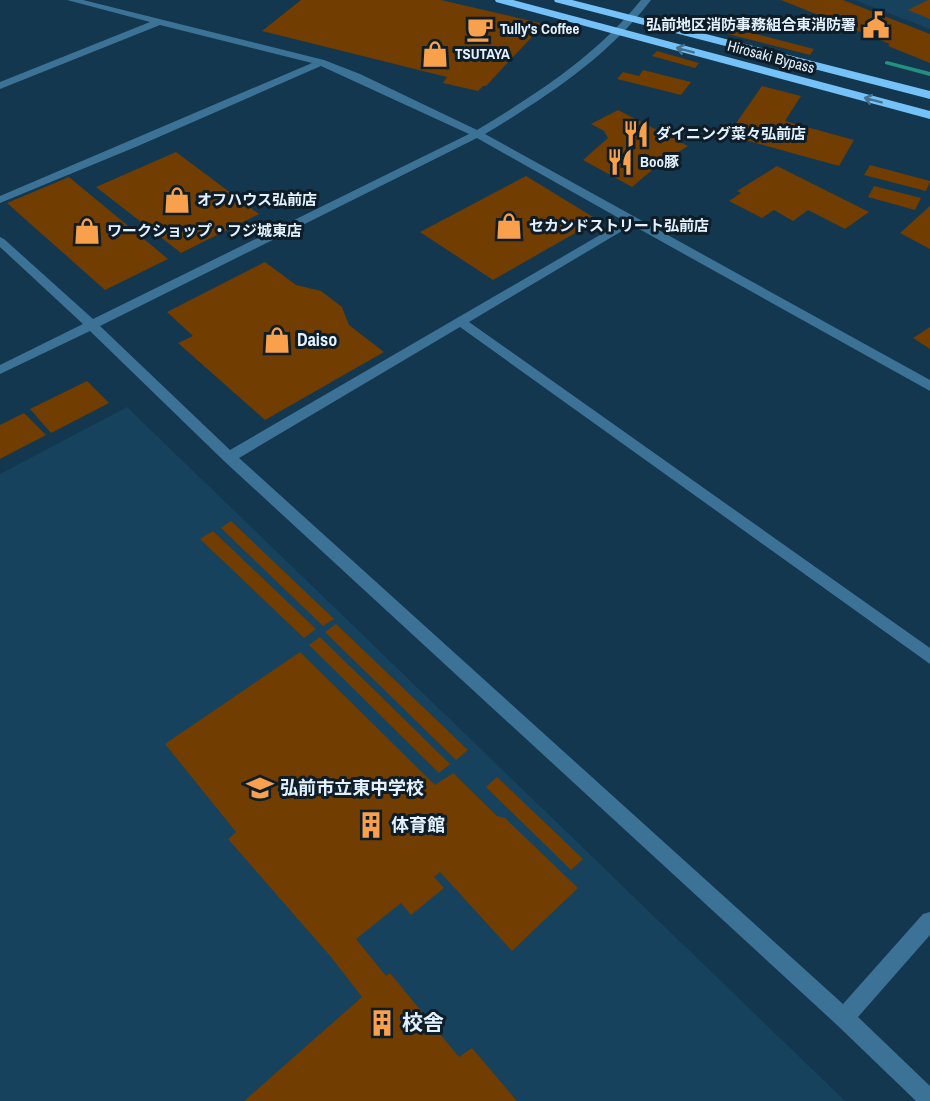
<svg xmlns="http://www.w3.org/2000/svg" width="930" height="1101" font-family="'Archivo Narrow','Noto Sans JP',sans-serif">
<rect width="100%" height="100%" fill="#13374e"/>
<g fill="#16425d">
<polygon points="854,0 930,0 930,29"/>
<polygon points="127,407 845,1101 0,1101 0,474"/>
</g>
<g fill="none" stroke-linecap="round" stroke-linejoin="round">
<polygon fill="#249080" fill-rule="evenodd" points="887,61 930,72 930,76 885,64 885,62"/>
</g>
<g fill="#713d00">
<polygon points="301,0 441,0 544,24 486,86 483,86 478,91 443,83 447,77 262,31"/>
<polygon points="781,0 843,0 930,34 930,63 888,46 890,44"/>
<polygon points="928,0 930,0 930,19 908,10"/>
<polygon points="733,28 814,49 810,55 728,34"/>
<polygon points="657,51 699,63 695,68 652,56"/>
<polygon points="643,70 691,82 681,95 617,79 623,72 639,76"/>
<polygon points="762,86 801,96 785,121 854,140 839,166 745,140 749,134 732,129"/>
<polygon points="618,110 688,146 658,165 632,187 583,160 608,138 604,131 591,124"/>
<polygon points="176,152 259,214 181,253 96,187"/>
<polygon points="870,165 930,181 930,182 926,191 864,175"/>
<polygon points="777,166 869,212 845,229 808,210 793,221 774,210 762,218 729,201 741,193 737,191"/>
<polygon points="526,176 598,220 493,280 420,232"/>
<polygon points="69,177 168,259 105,290 7,203"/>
<polygon points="874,186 921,198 915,210 868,197"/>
<polygon points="930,206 930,249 900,233"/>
<polygon points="265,262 296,285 321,291 342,307 349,325 384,352 265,420 178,343 193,336 167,312"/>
<polygon points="930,327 930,349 913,338"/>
<polygon points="87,381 109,403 51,433 30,409"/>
<polygon points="24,413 46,435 0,459 0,425"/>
<polygon points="231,521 334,619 323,626 221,528"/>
<polygon points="213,531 316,629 304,638 200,539"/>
<polygon points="336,624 468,750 456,760 325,632"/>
<polygon points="320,637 450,764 439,773 309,645"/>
<polygon points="300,652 435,785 453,773 497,816 505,818 578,888 512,951 440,872 434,877 444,888 411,915 401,903 356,939 386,976 390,973 459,1057 472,1048 517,1101 244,1101 362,997 331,957 228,839 236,832 165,744"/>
<polygon points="497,777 583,859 571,870 486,787"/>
</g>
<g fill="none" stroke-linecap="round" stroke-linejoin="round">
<path fill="#3c7296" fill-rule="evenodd" d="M67 0H83L324 60 360 74 477 130C538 93 596 56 641 0H651C607 58 546 97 485 134L930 380V391L632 225 469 322 930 648V664L460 327 239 458 843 1004 923 914 930 912V935L858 1017 930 1086V1101H916L837 1025 224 461 90 331 0 374V365L83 324 0 247V237L4 239 93 319 469 134 321 66 138 146 0 203V196L312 63 160 25 0 89V82L150 22ZM477 138 624 221 230 450 100 326Z"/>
<g fill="#75c2f8" fill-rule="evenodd">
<polygon points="495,0 513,0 930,111 930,119 496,2"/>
<polygon points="554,0 572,0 930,91 930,99 555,2"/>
</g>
</g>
<defs><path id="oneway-shaft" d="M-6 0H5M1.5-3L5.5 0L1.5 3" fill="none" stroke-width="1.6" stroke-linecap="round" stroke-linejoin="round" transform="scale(1.5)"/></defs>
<g stroke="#427090">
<use href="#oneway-shaft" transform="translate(685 50) rotate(-165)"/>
<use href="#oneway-shaft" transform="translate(873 100) rotate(-165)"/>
</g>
<defs>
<symbol id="civic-bare" viewBox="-9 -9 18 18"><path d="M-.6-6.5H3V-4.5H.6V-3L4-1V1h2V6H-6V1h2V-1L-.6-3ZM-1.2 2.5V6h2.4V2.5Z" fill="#f9a04d" stroke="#0e1d27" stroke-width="2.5" paint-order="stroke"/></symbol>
<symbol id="cafe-bare" viewBox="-9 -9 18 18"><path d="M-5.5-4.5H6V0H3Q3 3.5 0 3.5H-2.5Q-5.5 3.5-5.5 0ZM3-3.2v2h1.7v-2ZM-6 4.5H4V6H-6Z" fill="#f9a04d" stroke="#0e1d27" stroke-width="2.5" paint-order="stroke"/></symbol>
<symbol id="shop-bare" viewBox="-9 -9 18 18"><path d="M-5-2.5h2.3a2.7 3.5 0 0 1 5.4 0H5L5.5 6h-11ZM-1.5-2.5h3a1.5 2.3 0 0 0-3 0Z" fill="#f9a04d" stroke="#0e1d27" stroke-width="2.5" paint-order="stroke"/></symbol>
<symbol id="restaurant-bare" viewBox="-9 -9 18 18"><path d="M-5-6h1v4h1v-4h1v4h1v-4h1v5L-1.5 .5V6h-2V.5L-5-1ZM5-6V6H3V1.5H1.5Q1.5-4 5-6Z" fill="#f9a04d" stroke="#0e1d27" stroke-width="2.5" paint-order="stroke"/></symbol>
<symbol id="school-bare" viewBox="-9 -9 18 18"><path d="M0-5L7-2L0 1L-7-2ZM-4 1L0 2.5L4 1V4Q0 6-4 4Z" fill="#f9a04d" stroke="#0e1d27" stroke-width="2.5" paint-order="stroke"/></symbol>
<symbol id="building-bare" viewBox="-9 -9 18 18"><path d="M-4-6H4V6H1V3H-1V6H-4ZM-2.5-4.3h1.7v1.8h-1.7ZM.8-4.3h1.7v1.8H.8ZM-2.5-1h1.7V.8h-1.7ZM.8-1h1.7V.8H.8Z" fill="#f9a04d" stroke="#0e1d27" stroke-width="2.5" paint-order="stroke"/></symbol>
</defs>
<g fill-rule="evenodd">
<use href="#civic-bare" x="857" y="6" width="38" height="38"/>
<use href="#cafe-bare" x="461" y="10" width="38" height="38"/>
<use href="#shop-bare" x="416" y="35" width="38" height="38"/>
<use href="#restaurant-bare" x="617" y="115" width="38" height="38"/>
<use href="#restaurant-bare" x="601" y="143" width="38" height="38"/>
<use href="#shop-bare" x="158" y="181" width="38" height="38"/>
<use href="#shop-bare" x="490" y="207" width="38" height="38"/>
<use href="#shop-bare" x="68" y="212" width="38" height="38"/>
<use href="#shop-bare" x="258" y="321" width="38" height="38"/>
<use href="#school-bare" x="241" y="769" width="38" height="38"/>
<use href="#building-bare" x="352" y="806" width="38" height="38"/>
<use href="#building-bare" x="363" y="1004" width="38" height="38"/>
</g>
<g text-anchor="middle" stroke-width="6" stroke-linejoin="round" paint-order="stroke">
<g font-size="15" font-weight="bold" fill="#e2f1fd" stroke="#0e1d27" text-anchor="start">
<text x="856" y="30" text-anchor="end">弘前地区消防事務組合東消防署</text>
<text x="500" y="34">Tully's Coffee</text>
<text x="455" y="59">TSUTAYA</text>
<text x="656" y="139">ダイニング菜々弘前店</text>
<text x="640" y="167">Boo豚</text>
<text x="197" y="205">オフハウス弘前店</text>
<text x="529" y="231">セカンドストリート弘前店</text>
<text x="107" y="236">ワークショップ・フジ城東店</text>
</g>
<g font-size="15" fill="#e2f1fd" stroke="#0e1d27">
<text transform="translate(771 57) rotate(15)" y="5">Hirosaki Bypass</text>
</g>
<g font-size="18" font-weight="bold" fill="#e2f1fd" stroke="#0e1d27" text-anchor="start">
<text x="297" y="346">Daiso</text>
<text x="280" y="794">弘前市立東中学校</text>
<text x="391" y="831">体育館</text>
</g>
<g font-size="21" font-weight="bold" fill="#e2f1fd" stroke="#0e1d27" text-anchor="start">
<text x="402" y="1030">校舎</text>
</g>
</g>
</svg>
